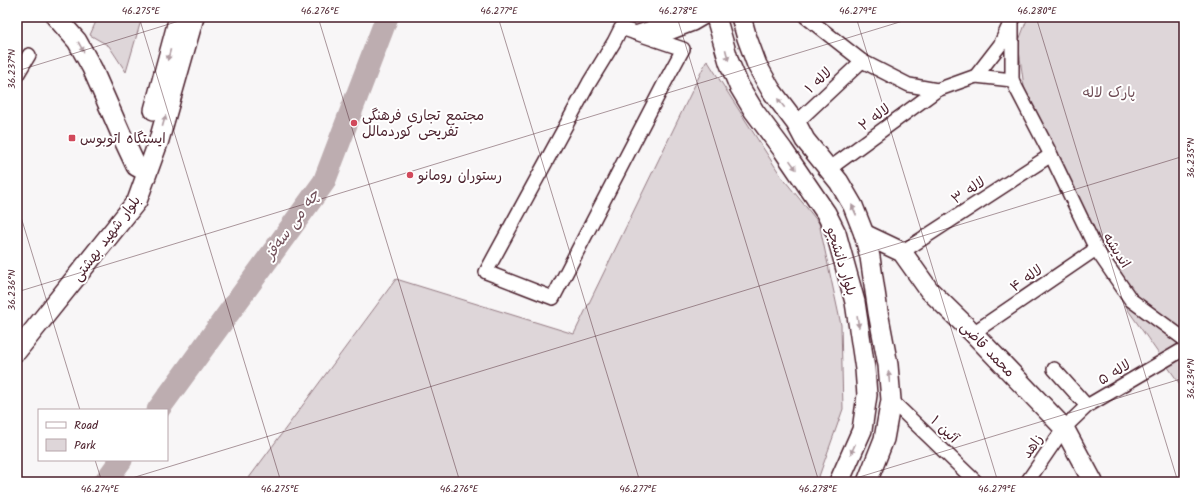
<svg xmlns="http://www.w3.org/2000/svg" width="1201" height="499" font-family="Kalam,'Playpen Sans Arabic',sans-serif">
<rect width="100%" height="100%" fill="#f8f6f7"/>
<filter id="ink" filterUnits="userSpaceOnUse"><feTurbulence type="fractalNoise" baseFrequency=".025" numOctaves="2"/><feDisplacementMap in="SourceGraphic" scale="8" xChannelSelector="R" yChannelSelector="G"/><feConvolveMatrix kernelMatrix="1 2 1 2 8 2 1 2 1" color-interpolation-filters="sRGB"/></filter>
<g filter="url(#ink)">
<g fill="#ded6d9" stroke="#947a82">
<polygon points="98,17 142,17 126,72 109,46 90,35"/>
<polygon points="1028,17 1184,17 1184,390 1128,310 1024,87 1018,43"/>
<polygon points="707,60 781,176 819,223 841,325 843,409 817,482 246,482 396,279 574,334"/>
</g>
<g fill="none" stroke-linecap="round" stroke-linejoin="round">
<g stroke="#bdadb0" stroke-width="23">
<polyline points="158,410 324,182 387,17"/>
<polyline points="105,482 121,460"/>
</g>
<defs>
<g id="street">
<polyline points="806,17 862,61 909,85 937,90 976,76"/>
<polygon points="1012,19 1012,80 976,76 1000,45"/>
<polygon points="621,28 683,49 664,84 553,298 486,272 589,83 614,42"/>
<polyline points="635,33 685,17"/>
<polyline points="654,39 693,24 705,17"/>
<polyline points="17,75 29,55"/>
<polyline points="1012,80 1051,155 1096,249 1131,300 1184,339"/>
<polyline points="796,123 862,61"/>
<polyline points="829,169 937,90"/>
<polyline points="902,252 1051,155"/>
<polyline points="973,333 1096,249"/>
<polyline points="1054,369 1087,406"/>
<polyline points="891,400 976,482"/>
<polyline points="1027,482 1064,428 1087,406 1184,349"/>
</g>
<g id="secondary">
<polyline points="56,17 77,41 92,68 121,134 136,166 147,172"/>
<polyline points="716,17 729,62 739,86 754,111 783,150 826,213 836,233 855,302 865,369 867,395 862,430 839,482"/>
<polyline points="741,17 747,38 757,65 771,90 796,123 805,140 839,182 853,206 864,234 870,257 878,312 888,365 891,400 884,439 867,482"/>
<polyline points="154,110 179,17"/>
<polyline points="864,234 902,252 929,290 973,333 1064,428 1093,482"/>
<polyline points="17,351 137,201 159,140 194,17"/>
</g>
</defs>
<use href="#street" stroke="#4a1f2b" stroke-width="16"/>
<use href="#secondary" stroke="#4a1f2b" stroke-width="22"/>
<use href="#street" stroke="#fff" stroke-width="13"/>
<use href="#secondary" stroke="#fff" stroke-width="19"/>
</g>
<defs><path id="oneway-solid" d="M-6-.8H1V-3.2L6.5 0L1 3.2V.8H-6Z"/></defs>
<g fill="#ae9aa0">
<use href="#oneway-solid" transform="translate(81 47) rotate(61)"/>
<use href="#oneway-solid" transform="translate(169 55) rotate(105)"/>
<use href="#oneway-solid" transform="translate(727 55) rotate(75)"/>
<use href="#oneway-solid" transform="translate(781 103) rotate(-128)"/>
<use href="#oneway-solid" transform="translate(164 121) rotate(-74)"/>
<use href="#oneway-solid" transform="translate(793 165) rotate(55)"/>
<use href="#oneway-solid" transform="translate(854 210) rotate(-114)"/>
<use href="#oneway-solid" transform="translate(858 322) rotate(81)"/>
<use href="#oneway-solid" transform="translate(889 377) rotate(-96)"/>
<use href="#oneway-solid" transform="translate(853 449) rotate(114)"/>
</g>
</g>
<path fill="none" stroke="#4a1f2b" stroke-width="1" stroke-opacity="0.45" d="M139 17 281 482M318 17 460 482M498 17 640 482M677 17 819 482M856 17 998 482M1036 17 1178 482M17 71 192 17M17 204 80 410M17 292 916 17M95 460 102 482M119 482 1184 156M843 482 1184 378"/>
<g fill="#d1495b" stroke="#fff" stroke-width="1.5">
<circle cx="354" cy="123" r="4"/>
<rect x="68" y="134" width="8" height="8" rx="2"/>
<circle cx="410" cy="175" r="4"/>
</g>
<g text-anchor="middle" stroke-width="4" stroke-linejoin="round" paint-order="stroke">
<g font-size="14" fill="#4a1f2b" stroke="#fff">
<text transform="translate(818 80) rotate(-43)" y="5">لاله ۱</text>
<text transform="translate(874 117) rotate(-36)" y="5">لاله ۲</text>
<text transform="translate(968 190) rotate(-33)" y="5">لاله ۳</text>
<text transform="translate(106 238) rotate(-53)" y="5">بلوار شهید بهشتی</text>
<text transform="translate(1117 250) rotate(58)" y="5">اندیشه</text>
<text transform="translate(842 261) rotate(73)" y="5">بلوار دانشجو</text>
<text transform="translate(1026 278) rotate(-35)" y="5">لاله ۴</text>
<text transform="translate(988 349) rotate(46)" y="5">محمد قاضی</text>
<text transform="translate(1114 372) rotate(-31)" y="5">لاله ۵</text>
<text transform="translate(945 429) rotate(44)" y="5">آئین ۱</text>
<text transform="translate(1032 446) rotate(-55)" y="5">زاهد</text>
</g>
<g font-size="14" fill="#6f4d56" stroke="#fff">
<text x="1109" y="97">پارک لاله</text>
</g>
<g font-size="14" fill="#4a1f2b" stroke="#fff" text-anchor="start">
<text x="362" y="120">مجتمع تجاری فرهنگی<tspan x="362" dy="16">تفریحی کوردمالل</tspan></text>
<text x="80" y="143">ایستگاه اتوبوس</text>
<text x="418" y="180">رستوران رومانو</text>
</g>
<g font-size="15" font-style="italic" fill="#72515a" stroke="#fff">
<text transform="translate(292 224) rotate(-54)" y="5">چە می سەقز</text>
</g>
</g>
<rect width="1201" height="499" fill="none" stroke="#fff" stroke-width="44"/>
<rect x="38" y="409" width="130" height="52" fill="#ffffff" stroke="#b7a5aa"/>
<rect x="46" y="422" width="20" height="6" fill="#ffffff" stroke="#b7a5aa"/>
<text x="74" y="429" font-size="12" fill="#4a1f2b">Road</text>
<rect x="46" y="439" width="20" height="12" fill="#ded6d9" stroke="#b7a5aa"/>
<text x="74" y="449" font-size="12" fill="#4a1f2b">Park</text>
<rect x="22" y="22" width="1157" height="455" fill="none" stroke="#4a1f2b" stroke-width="1.5"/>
<g font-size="10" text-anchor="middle" fill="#4a1f2b">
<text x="141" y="14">46.275°E</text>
<text x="320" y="14">46.276°E</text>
<text x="499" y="14">46.277°E</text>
<text x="678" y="14">46.278°E</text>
<text x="858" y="14">46.279°E</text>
<text x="1037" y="14">46.280°E</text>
<text transform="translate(11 69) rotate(-90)" y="4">36.237°N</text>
<text transform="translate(1190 158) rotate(-90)" y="4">36.235°N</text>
<text transform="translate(11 290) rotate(-90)" y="4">36.236°N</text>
<text transform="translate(1190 379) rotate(-90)" y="4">36.234°N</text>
<text x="100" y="492">46.274°E</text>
<text x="280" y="492">46.275°E</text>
<text x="459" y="492">46.276°E</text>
<text x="638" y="492">46.277°E</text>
<text x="818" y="492">46.278°E</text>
<text x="997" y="492">46.279°E</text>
</g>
</svg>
